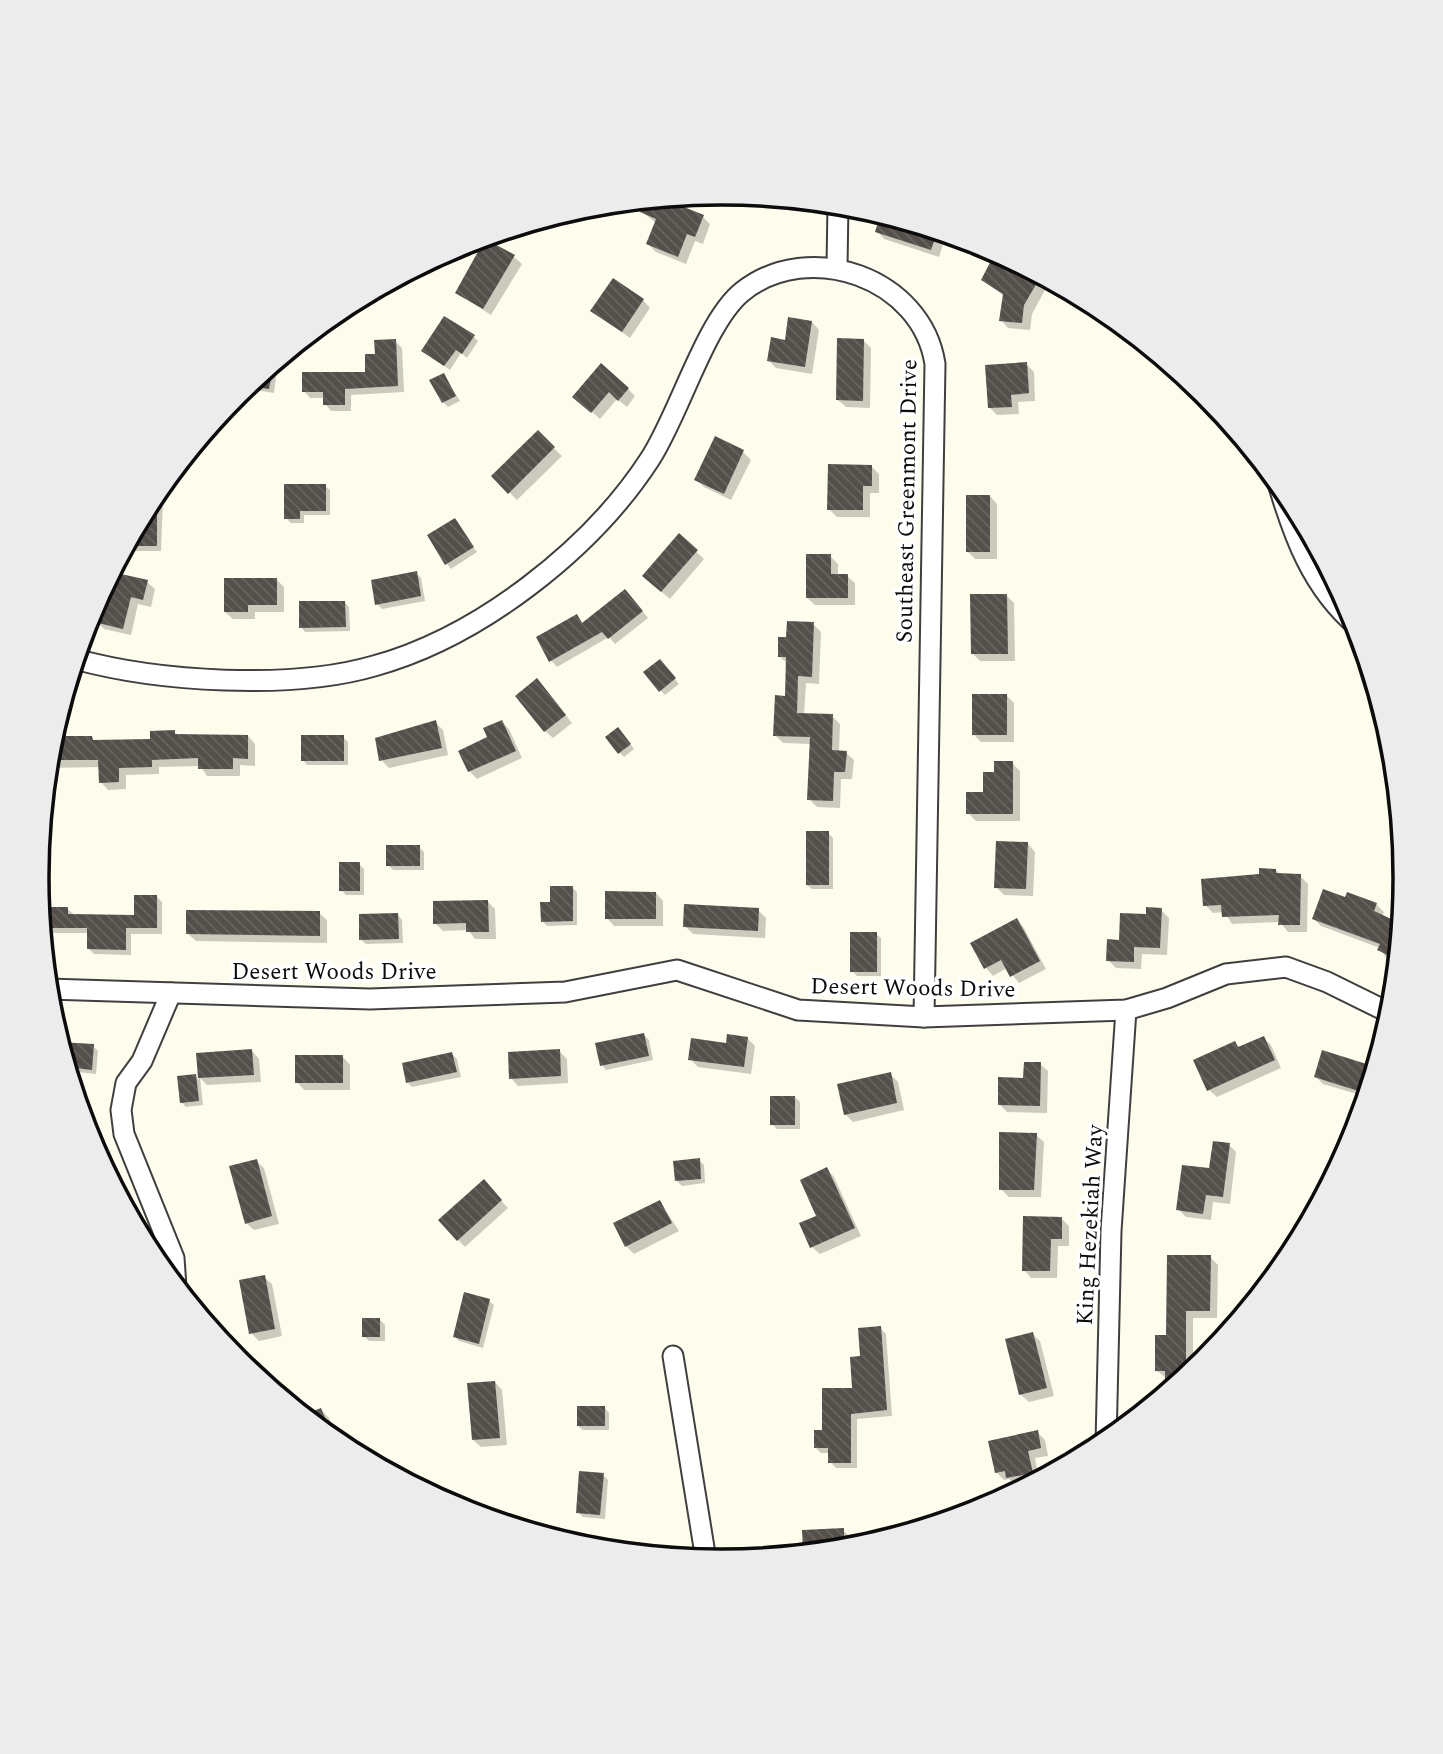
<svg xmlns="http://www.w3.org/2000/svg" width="1443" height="1754" font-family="Spectral,serif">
<defs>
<pattern id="building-back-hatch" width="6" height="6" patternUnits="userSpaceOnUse" patternTransform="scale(1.75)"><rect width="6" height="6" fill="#544f4a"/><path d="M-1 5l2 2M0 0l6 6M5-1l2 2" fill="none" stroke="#686460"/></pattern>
</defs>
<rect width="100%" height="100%" fill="#fefded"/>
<g fill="#0003">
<polygon points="658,199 703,217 710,224 703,244 695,241 686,264 656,252 648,244 656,223 642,212 647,200"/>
<polygon points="882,214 947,233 939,257 884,239 877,231"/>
<polygon points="998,252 1036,273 1032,280 1045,290 1032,314 1030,330 1008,328 1001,320 1004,296 983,280"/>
<polygon points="514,257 522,264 491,315 457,293"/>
<polygon points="643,300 650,308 630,338 592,311"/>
<polygon points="812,322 819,330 812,374 776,368 769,361 786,342"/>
<polygon points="473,336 478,341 467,358 461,353 450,370 423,351"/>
<polygon points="863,340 871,348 870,408 846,407 838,400"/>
<polygon points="395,341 402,348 404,392 351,395 351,411 331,411 325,404 325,398 310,398 304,391 367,373"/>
<polygon points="1026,364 1034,372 1035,401 1018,402 1019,414 997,415 989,407"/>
<polygon points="271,365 277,370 274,393 243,388"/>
<polygon points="444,375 460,401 448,407 443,402"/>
<polygon points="628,389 635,396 627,407 617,399 600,419 574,396"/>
<polygon points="538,433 562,456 517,500 494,477"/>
<polygon points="743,452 751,460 731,500 704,487 696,479"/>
<polygon points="871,466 879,474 879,493 870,493 870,517 837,517 829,509"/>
<polygon points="325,486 330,490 330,515 304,515 304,523 291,523 286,518"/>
<polygon points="152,496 158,496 163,501 161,551 128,551 125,548"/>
<polygon points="990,496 997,504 997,559 975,559 967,551"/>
<polygon points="455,520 477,552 451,569 447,564"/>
<polygon points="679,536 704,559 670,599 651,583"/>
<polygon points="830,556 838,564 838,576 847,576 855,583 855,605 815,605 807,598"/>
<polygon points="111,573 147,582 155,589 151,607 138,604 131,635 104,629 96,621"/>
<polygon points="416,573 421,578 425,601 382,609 377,604"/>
<polygon points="276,579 284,587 284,612 255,612 255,619 233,619 225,612"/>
<polygon points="1006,595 1014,603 1015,661 980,661 973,654"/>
<polygon points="631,597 648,618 615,644 609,637 557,667 551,660 576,616 583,623"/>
<polygon points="345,603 349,607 350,631 305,632 301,627"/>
<polygon points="813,624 821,632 819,684 806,683 804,715 832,716 840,724 839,752 846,753 854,760 852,779 841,779 840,808 817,807 809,799 812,744 783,743 775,735 787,697 788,664 779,656 788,639"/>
<polygon points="664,666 679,684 665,695 660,690"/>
<polygon points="544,688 572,723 553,738 545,731"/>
<polygon points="1006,695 1014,703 1014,742 981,742 973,734"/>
<polygon points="435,722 443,730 448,755 389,768 381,760"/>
<polygon points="502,722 509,729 522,758 477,779 469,771"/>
<polygon points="174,732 178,736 248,736 255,744 255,766 240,765 240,776 207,776 200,766 159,767 159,774 126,775 126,789 108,790 101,782 100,767 48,768 53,733 64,733 68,738 92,738 96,742 152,740"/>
<polygon points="623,734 634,749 624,757 619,752"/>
<polygon points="343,737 348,742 348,765 307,765 303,760"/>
<polygon points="1012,763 1020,771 1020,821 976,821 968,813"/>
<polygon points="828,833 833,838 833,889 812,889 807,885"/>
<polygon points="1028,844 1035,852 1033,896 1004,895 996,887"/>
<polygon points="419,847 424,852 424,870 393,870 388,865"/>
<polygon points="359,864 364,869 364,895 346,895 341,890"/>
<polygon points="1276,870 1281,875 1300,876 1308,884 1307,932 1288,932 1280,922 1232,924 1224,912 1213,913 1205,905"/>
<polygon points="572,887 577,892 577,925 547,926 542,921 552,904"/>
<polygon points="656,893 663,901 663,926 614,926 607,918"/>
<polygon points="156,896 162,902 162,934 131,934 131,955 94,954 88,948 89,933 42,933 40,908 67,908 73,914 136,916"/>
<polygon points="1346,899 1376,904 1384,912 1382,917 1401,925 1398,963 1386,958 1380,948 1321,926 1314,919"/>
<polygon points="487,901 495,909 496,939 475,939 468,930 443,931 435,923"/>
<polygon points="758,910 766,918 765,938 693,934 685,926"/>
<polygon points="1161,910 1169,918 1167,955 1142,954 1141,969 1116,968 1108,960 1121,942 1148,916"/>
<polygon points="319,913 327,920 327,943 196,941 188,934"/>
<polygon points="398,915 402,920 403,943 366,944 361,940"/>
<polygon points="1017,920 1024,928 1046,969 1019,983 1007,968 993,976 986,968"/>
<polygon points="876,934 881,938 881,976 857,976 852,971"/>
<polygon points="644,1035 649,1040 653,1060 606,1070 602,1065"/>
<polygon points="747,1038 755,1046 751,1074 698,1067 690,1059"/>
<polygon points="1263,1038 1271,1045 1281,1068 1217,1097 1209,1090 1235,1043 1240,1048"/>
<polygon points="60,1043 93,1046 98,1051 96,1074 68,1071"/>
<polygon points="252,1051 259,1059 261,1082 207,1085 200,1078 203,1105 186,1107 181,1102 196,1076 199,1080 198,1054"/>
<polygon points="559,1051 567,1059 568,1083 518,1086 511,1078"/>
<polygon points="452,1054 457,1059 461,1077 412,1087 408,1083"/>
<polygon points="343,1057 350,1065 350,1090 304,1090 297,1082"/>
<polygon points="1040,1064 1048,1071 1047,1113 1007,1112 999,1104"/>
<polygon points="1376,1068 1367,1097 1323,1084 1316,1077"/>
<polygon points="890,1074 898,1082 904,1110 853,1122 845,1114"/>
<polygon points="795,1097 800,1102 800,1129 777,1129 772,1124"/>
<polygon points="1036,1135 1044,1142 1041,1197 1009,1197 1001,1189"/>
<polygon points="1229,1145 1236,1152 1230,1204 1213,1202 1211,1220 1186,1217 1178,1209"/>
<polygon points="699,1160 704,1165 705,1183 682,1186 677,1181"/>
<polygon points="256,1161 264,1168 279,1224 254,1230 246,1223"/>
<polygon points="827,1169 834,1177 861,1236 820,1254 812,1247"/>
<polygon points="491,1189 508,1208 465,1247 458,1240"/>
<polygon points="660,1202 679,1231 634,1254 626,1246"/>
<polygon points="1062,1219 1069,1226 1069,1246 1058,1246 1057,1278 1031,1278 1024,1270"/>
<polygon points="1210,1257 1218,1265 1217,1318 1193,1318 1193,1372 1166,1394 1166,1378 1156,1370 1168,1337"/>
<polygon points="264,1277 272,1284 282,1336 259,1341 251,1333"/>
<polygon points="489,1301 494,1305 483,1348 459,1341 455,1337"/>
<polygon points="380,1320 385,1325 385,1341 369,1341 364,1336"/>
<polygon points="880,1328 886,1334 892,1416 857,1419 857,1468 836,1468 830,1462 830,1453 821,1453 815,1447 854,1390 862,1357"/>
<polygon points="1032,1334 1040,1341 1054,1396 1029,1402 1021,1395 1007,1340"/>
<polygon points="495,1382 502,1390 507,1445 481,1447 473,1440"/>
<polygon points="605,1408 609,1413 609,1430 583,1430 578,1426"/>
<polygon points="321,1410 329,1418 339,1441 305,1417"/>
<polygon points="1037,1432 1045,1440 1048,1456 1035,1458 1039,1480 1016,1485 1009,1479 1004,1480 996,1472"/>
<polygon points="603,1475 608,1480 605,1519 583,1517 578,1512"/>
<polygon points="843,1530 848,1535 848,1549 805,1554 804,1531"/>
</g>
<g fill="url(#building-back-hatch)">
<polygon points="661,198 704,215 695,237 687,234 678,257 646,244 656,219 640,212 645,200"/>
<polygon points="881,213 938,230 931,250 875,232"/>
<polygon points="485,239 515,255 483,309 455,293"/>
<polygon points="996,251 1027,268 1024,273 1038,281 1024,305 1022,323 999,321 1003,294 981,280"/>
<polygon points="613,278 644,299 622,332 590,311"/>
<polygon points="444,316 475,335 462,354 456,350 444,366 421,351"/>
<polygon points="788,317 812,321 805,367 767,361 771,337 785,340"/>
<polygon points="837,338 864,339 863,401 836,400"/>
<polygon points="396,339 398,386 345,389 345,405 323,405 323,392 302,392 302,372 365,372 365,354 375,354 374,340"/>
<polygon points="1027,362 1029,393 1011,395 1012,407 988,408 985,365"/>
<polygon points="274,363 269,389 246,386 251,382"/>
<polygon points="601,363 629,388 618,401 609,392 591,413 572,397"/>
<polygon points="444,373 456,396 442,403 429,380"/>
<polygon points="538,430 555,447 508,494 491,476"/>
<polygon points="715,436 744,450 724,494 694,480"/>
<polygon points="828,464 872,465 872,486 863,486 863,510 827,510"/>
<polygon points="284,484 326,484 326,511 300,511 300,519 284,519"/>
<polygon points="157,491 157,546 125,546 152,496"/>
<rect x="966" y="495" width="24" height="57"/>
<polygon points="455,518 474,547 445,565 427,535"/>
<polygon points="679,533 698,550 661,592 642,576"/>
<polygon points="806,554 831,554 831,574 848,574 848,598 806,598"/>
<polygon points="417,571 421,596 375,605 371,580"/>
<polygon points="112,572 148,580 143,600 131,597 123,629 94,622 102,591"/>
<polygon points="224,578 277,578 277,605 248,605 248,612 224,612"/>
<polygon points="625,589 643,611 608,639 602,632 549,662 536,637 577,614 582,623"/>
<polygon points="970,594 1007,594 1008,654 971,654"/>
<polygon points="299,601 345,601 346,627 299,628"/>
<polygon points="787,621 814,622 812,677 798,676 797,713 833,714 832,750 847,751 845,772 834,772 833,801 807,800 810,737 773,736 775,695 785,696 786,657 778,657 778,637 786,637"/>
<polygon points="660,659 676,678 659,692 643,672"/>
<polygon points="537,678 566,715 544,732 515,696"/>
<rect x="972" y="694" width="35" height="41"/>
<polygon points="61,707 64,707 64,736 92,736 93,740 150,739 150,731 175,730 175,734 248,735 248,759 233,758 233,769 198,769 198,758 152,760 152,767 119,768 119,782 99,783 98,760 48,760"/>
<polygon points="436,720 442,748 379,761 375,738"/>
<polygon points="502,720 516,751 468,772 458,751 487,737 483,728"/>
<polygon points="618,727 631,744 618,754 605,737"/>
<rect x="301" y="735" width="43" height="26"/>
<polygon points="994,761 1013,761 1013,814 966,814 966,792 983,792 983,772 994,772"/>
<rect x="806" y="831" width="23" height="54"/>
<polygon points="996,841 1028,842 1026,889 994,888"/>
<rect x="386" y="845" width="34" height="21"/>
<rect x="339" y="862" width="21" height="29"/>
<polygon points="1259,868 1276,869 1276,873 1301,874 1300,925 1278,925 1279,915 1222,917 1221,905 1203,906 1201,879 1259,874"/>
<polygon points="550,886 573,886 573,921 541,922 540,902 550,902"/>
<polygon points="1323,889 1345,897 1347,892 1377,903 1374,911 1402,924 1398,960 1377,950 1380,944 1312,919"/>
<polygon points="605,891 656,892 656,919 605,919"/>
<polygon points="134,895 157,895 157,928 126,928 126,950 87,949 87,928 42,928 40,907 68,907 68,914 134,915"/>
<polygon points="488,900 489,932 466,932 466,923 433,924 433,901"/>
<polygon points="684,904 759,908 758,931 683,927"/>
<polygon points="1146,907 1162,908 1160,948 1134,947 1134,962 1106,961 1107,939 1119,940 1120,913 1146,914"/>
<polygon points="186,910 320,911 320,936 186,934"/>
<polygon points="398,913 399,939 359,940 359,914"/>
<polygon points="1017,918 1040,961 1010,977 1001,960 984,969 970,943"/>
<rect x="850" y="932" width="27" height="40"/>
<polygon points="644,1033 649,1056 600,1066 595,1043"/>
<polygon points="727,1034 748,1037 744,1067 688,1060 691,1038 726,1043"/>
<polygon points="1264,1036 1275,1060 1207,1091 1193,1060 1235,1041 1238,1047"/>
<polygon points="59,1042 94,1044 92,1070 67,1067"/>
<polygon points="252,1049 254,1075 198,1078 196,1053"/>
<polygon points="560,1049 561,1076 509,1079 508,1052"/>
<polygon points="1322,1050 1376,1067 1368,1094 1314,1077"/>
<polygon points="452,1052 457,1072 406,1083 402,1063"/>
<rect x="295" y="1055" width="48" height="28"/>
<polygon points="1024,1062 1041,1062 1040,1106 998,1105 998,1077 1023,1078"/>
<polygon points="891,1072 897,1103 844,1115 837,1084"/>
<polygon points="196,1074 199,1101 180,1103 177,1076"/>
<rect x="770" y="1096" width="25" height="29"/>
<polygon points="999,1132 1037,1133 1034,1190 999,1190"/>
<polygon points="1213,1141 1230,1143 1223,1197 1206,1195 1203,1214 1176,1210 1182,1165 1209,1168"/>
<polygon points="700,1158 701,1179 675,1181 673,1161"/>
<polygon points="257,1159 272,1216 245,1224 229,1166"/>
<polygon points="827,1167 855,1228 810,1248 799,1223 816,1216 800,1180"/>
<polygon points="484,1179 502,1200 457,1241 438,1220"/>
<polygon points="660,1200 672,1223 625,1247 613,1223"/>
<polygon points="1023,1216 1062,1217 1062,1239 1051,1239 1050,1271 1022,1271"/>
<polygon points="1167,1255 1211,1255 1210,1311 1186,1311 1186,1377 1165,1395 1165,1371 1155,1371 1155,1335 1166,1335"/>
<polygon points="265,1275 275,1329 249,1334 239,1280"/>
<polygon points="464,1292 490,1299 479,1344 453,1337"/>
<rect x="362" y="1318" width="18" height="19"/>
<polygon points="881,1326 887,1410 851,1414 851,1463 828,1463 828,1448 814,1448 814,1430 822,1430 822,1388 852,1388 850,1357 860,1356 858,1328"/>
<polygon points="1033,1332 1047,1388 1019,1395 1005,1339"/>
<polygon points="495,1381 500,1438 472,1440 467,1383"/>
<rect x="577" y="1406" width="28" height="20"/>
<polygon points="321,1408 335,1442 303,1415"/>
<polygon points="1038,1430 1041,1448 1028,1451 1033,1473 1006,1478 1005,1471 995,1473 988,1441"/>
<polygon points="579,1471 604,1473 600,1515 576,1513"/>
<polygon points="844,1528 844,1550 803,1551 802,1530"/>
</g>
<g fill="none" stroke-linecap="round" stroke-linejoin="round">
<defs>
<g id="minor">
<polyline points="837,268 838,204"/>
<path d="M1277 480C1293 535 1312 588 1357 626"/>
<path d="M75 659C159 682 291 690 374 666 479 637 591 550 650 459 679 415 705 322 742 292 809 238 922 278 935 364L924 1017"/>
<polyline points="48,989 370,999 565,992 677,970 798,1010 924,1017 1126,1010 1167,998 1226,974 1286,967 1327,982 1392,1014"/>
<polyline points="171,993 142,1061 126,1083 121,1110 124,1134 174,1258 176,1287"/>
<polyline points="673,1356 706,1560"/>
<polyline points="1106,1443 1111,1231 1126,1010"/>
</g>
</defs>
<use href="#minor" stroke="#3f3f3f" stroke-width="23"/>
<use href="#minor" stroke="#fff" stroke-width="19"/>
</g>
<g text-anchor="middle" stroke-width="7" stroke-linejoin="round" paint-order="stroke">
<g font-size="23" fill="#0c0c0c" stroke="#fff">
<text transform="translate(906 501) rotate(-89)" y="8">Southeast Greenmont Drive</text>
<text x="334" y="979">Desert Woods Drive</text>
<text transform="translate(913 987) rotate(1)" y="8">Desert Woods Drive</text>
<text transform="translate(1089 1225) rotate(-87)" y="8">King Hezekiah Way</text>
</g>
</g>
<path d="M0 0H1443V1754H0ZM49 877a672 672 0 1 1 1344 0a672 672 0 1 1-1344 0Z" fill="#ececec" fill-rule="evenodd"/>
<path fill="none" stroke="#0c0c0c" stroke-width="3.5" d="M49 877a672 672 0 1 1 1344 0a672 672 0 1 1-1344 0Z"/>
</svg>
